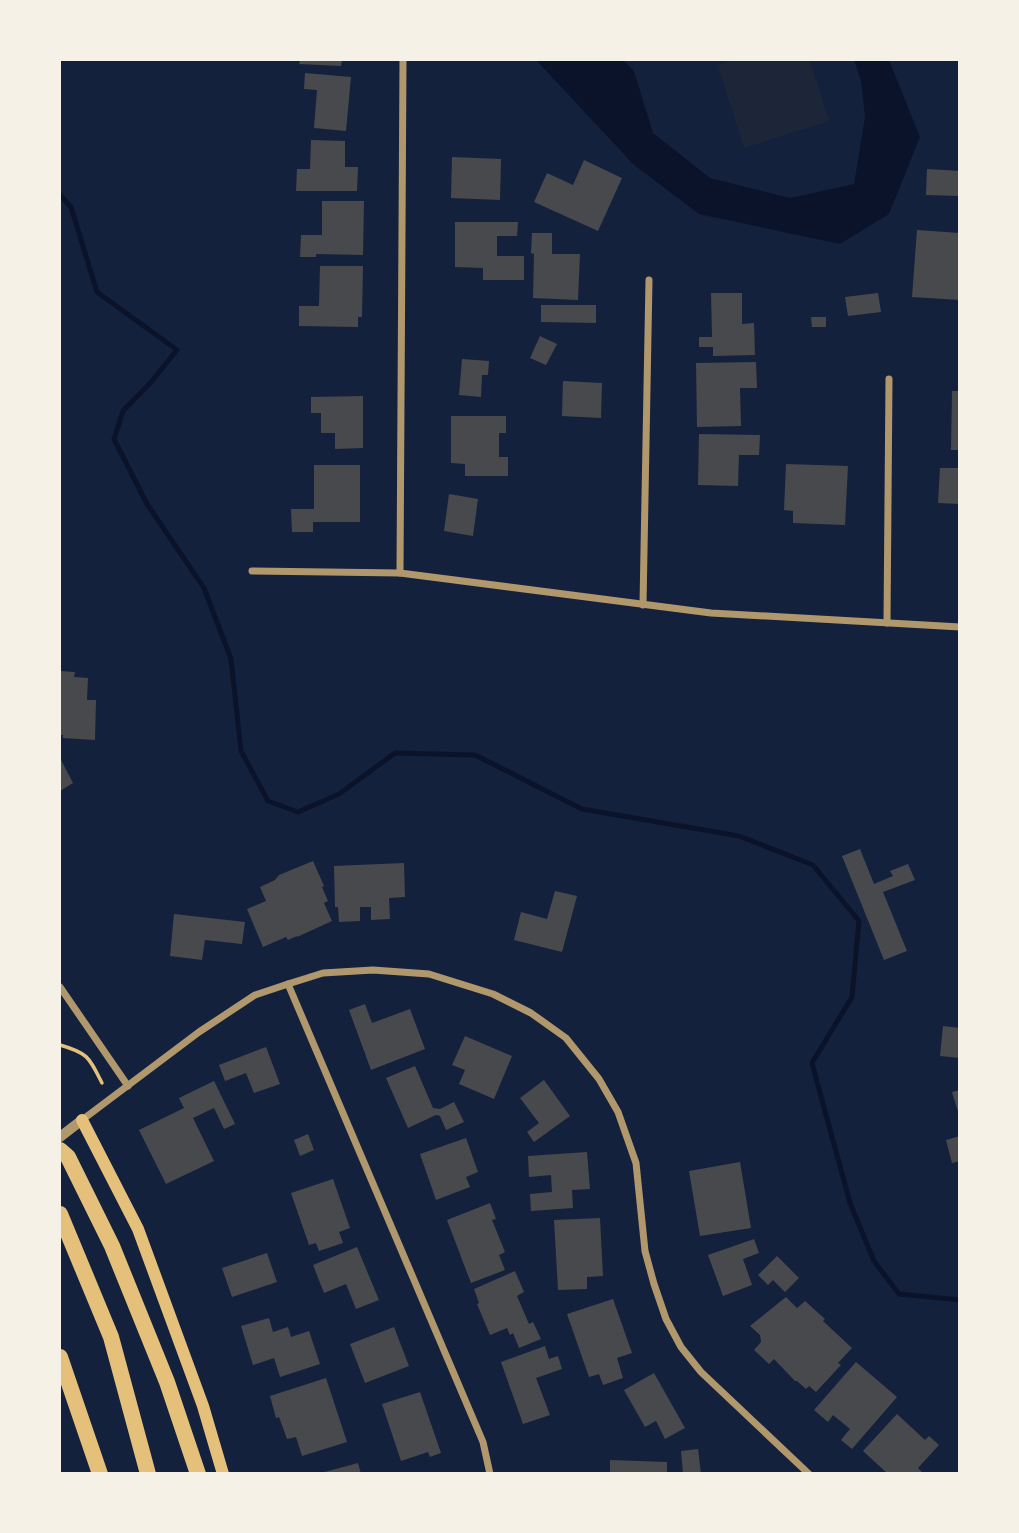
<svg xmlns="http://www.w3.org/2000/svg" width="1019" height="1533" font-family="'Varela Round',sans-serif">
<rect width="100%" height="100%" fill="#14213d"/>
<polygon fill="#1d2539" points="736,60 810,60 829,121 744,148 718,65"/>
<polygon fill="#0b132b" points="536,60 623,60 634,71 653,133 710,178 790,198 854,184 865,117 861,81 854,60 889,60 920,137 889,214 840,244 699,214 634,165"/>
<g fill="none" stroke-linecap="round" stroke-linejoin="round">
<polyline stroke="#0b132b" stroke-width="5" points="60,195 71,207 97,292 177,350 151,382 123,411 114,439 147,504 204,588 231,659 241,751 268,801 298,812 339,794 395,753 475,755 582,809 739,836 813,865 859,921 852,997 812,1063 850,1203 874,1261 899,1294 960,1300"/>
</g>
<g fill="#48494c">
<polygon points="300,60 342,60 341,66 299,64"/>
<polygon points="305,73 351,77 346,131 314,128 317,90 304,89"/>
<polygon points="311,140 345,141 345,167 358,167 357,191 296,191 297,169 310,169"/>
<polygon points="452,157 501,159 500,200 451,198"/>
<polygon points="584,160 622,178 598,231 534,202 547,173 573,185"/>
<polygon points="927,169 960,171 960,196 926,195"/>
<polygon points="322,201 364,201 363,255 316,254 316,257 300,257 301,235 322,235"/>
<polygon points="455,222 518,222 517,236 497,236 497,256 524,256 524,280 483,280 483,268 455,267"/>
<polygon points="917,230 960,233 960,300 912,297"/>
<polygon points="532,233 552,233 552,254 580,254 578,300 533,298 534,254 531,253"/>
<polygon points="320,266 363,266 362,317 358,317 358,327 299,326 299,306 319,306"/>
<polygon points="711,293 742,293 742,324 754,323 755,355 713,356 713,347 699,347 699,337 712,337"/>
<polygon points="878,293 881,312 848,316 845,297"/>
<polygon points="541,305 596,305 596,323 541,322"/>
<polygon points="811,317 826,317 826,327 812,327"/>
<polygon points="540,336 557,344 546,365 530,358"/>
<polygon points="462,359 489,361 488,375 482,375 481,397 459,395"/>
<polygon points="756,362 757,388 740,388 741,426 697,427 696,363"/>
<polygon points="563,381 602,383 601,418 562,416"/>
<polygon points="952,391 960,391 960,450 951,450"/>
<polygon points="363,396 363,448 335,449 335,433 321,433 321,413 311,413 311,397"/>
<polygon points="451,416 506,416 506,433 499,433 499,457 508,457 508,476 465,476 465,464 451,463"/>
<polygon points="699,434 760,435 759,455 739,455 738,486 698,485"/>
<polygon points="786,464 848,466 845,525 793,523 793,511 784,510"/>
<polygon points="314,465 360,465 360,522 313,522 313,532 292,532 291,509 314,509"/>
<polygon points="940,468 960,468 960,504 938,503"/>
<polygon points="449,494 478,499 473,536 444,531"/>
<polygon points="60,671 75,672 74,677 88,678 87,700 96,700 95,740 63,738 63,735 60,735"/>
<polygon points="60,758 73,783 60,791"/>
<polygon points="860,849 874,884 893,876 890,871 908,864 915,880 883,892 907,951 884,960 842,856"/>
<polygon points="313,861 324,886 322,887 328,901 324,903 332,921 297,937 297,936 288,940 286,937 263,947 247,909 266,901 260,887 275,880 279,875"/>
<polygon points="404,863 405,897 389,898 390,919 371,920 371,907 360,907 360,921 339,922 338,907 335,907 334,866"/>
<polygon points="555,891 577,896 562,952 514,940 521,912 547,919"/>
<polygon points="174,914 245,922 242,944 205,940 202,960 170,956"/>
<polygon points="365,1004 372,1023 410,1009 425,1049 371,1070 349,1010"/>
<polygon points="943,1026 960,1028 960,1058 940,1056"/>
<polygon points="465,1036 512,1056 494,1099 459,1084 465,1070 452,1065"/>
<polygon points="266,1047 280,1084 254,1093 246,1073 225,1081 219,1065"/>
<polygon points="415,1066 433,1108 440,1109 454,1102 464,1122 446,1130 440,1116 436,1115 408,1128 386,1078"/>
<polygon points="544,1080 570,1116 534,1142 527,1132 539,1123 520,1098"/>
<polygon points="214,1081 235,1124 224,1129 214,1108 193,1118 214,1161 166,1184 139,1130 184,1108 179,1098"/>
<polygon points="960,1090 960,1115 959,1115 952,1092"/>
<polygon points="308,1134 314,1150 300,1156 294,1140"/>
<polygon points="960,1136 960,1161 952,1163 946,1140"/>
<polygon points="466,1138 478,1172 466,1177 470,1187 436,1200 420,1154"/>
<polygon points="587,1152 590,1189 572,1190 573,1208 531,1211 530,1194 552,1192 551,1175 529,1177 528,1156"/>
<polygon points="740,1162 751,1228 700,1236 689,1171"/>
<polygon points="333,1179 350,1228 339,1232 343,1243 319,1251 316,1243 309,1245 291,1193"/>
<polygon points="490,1203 496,1219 492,1220 505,1252 499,1255 505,1270 471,1283 447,1220"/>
<polygon points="600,1218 603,1276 587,1277 587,1289 558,1290 554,1220"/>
<polygon points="754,1239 759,1253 743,1259 752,1285 723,1296 708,1255"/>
<polygon points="357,1247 379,1300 356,1309 346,1284 324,1293 313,1265"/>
<polygon points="267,1253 277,1282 232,1297 222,1268"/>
<polygon points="777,1256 799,1278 785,1292 773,1280 768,1285 758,1275"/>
<polygon points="515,1271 524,1292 517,1296 529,1324 533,1322 541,1339 519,1348 513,1333 510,1335 507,1328 490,1335 477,1304 479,1303 474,1289"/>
<polygon points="786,1297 797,1308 805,1301 825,1319 823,1321 852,1348 838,1363 841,1365 816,1392 809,1386 806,1389 797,1381 795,1381 774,1359 769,1364 754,1350 761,1342 760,1335 750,1326"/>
<polygon points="613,1299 632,1353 617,1358 623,1378 603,1385 599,1374 589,1377 567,1314"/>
<polygon points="269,1318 273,1332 288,1327 291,1337 309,1331 320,1364 280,1377 274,1358 253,1365 241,1326"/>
<polygon points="394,1327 409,1366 365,1383 350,1344"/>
<polygon points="545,1346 549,1359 558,1356 562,1369 536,1378 550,1415 523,1424 501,1362"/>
<polygon points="856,1362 897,1397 852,1449 841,1440 850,1429 833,1415 828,1422 814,1410"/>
<polygon points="654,1373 685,1428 665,1439 656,1421 645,1427 624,1390"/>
<polygon points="326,1378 347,1442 302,1456 296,1437 287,1439 279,1417 276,1418 270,1396"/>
<polygon points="420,1392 441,1453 430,1457 428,1452 401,1461 382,1404"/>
<polygon points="897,1414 925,1440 929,1436 939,1445 918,1468 924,1474 888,1474 863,1451"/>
<polygon points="698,1449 701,1474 683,1474 681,1451"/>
<polygon points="610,1460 667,1462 667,1474 610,1474"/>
<polygon points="358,1463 361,1474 321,1474 321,1473"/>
</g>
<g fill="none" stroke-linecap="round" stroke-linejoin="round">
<path stroke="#e5c07b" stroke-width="3.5" d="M60 1045C88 1053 89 1057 102 1083"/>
<g stroke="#b1986c" stroke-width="7">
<polyline points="252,571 400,573 711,613 960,627"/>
<polyline points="400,573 403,60"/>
<polyline points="643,605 649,280"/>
<polyline points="887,623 889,379"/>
<polyline points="288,984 483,1442 490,1474"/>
<polyline points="60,987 128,1086"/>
<polyline points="82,1120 199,1032 255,995 288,984 323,973 373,970 429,974 493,994 531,1013 566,1038 599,1079 618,1112 636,1163 645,1251 654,1284 666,1319 681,1347 701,1372 809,1474"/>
</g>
<polyline stroke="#b1986c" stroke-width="10" points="60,1137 82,1120"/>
<polyline stroke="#e5c07b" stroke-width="12" points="82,1120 138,1229 203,1406 223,1474"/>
<g stroke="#e5c07b" stroke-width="16">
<polyline points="60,1150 68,1157 112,1246 167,1382 198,1474"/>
<polyline points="60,1214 111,1337 148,1474"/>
<polyline points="60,1357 100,1474"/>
</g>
</g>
<rect width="1019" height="1533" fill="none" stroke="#f6f1e7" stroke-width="122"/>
</svg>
